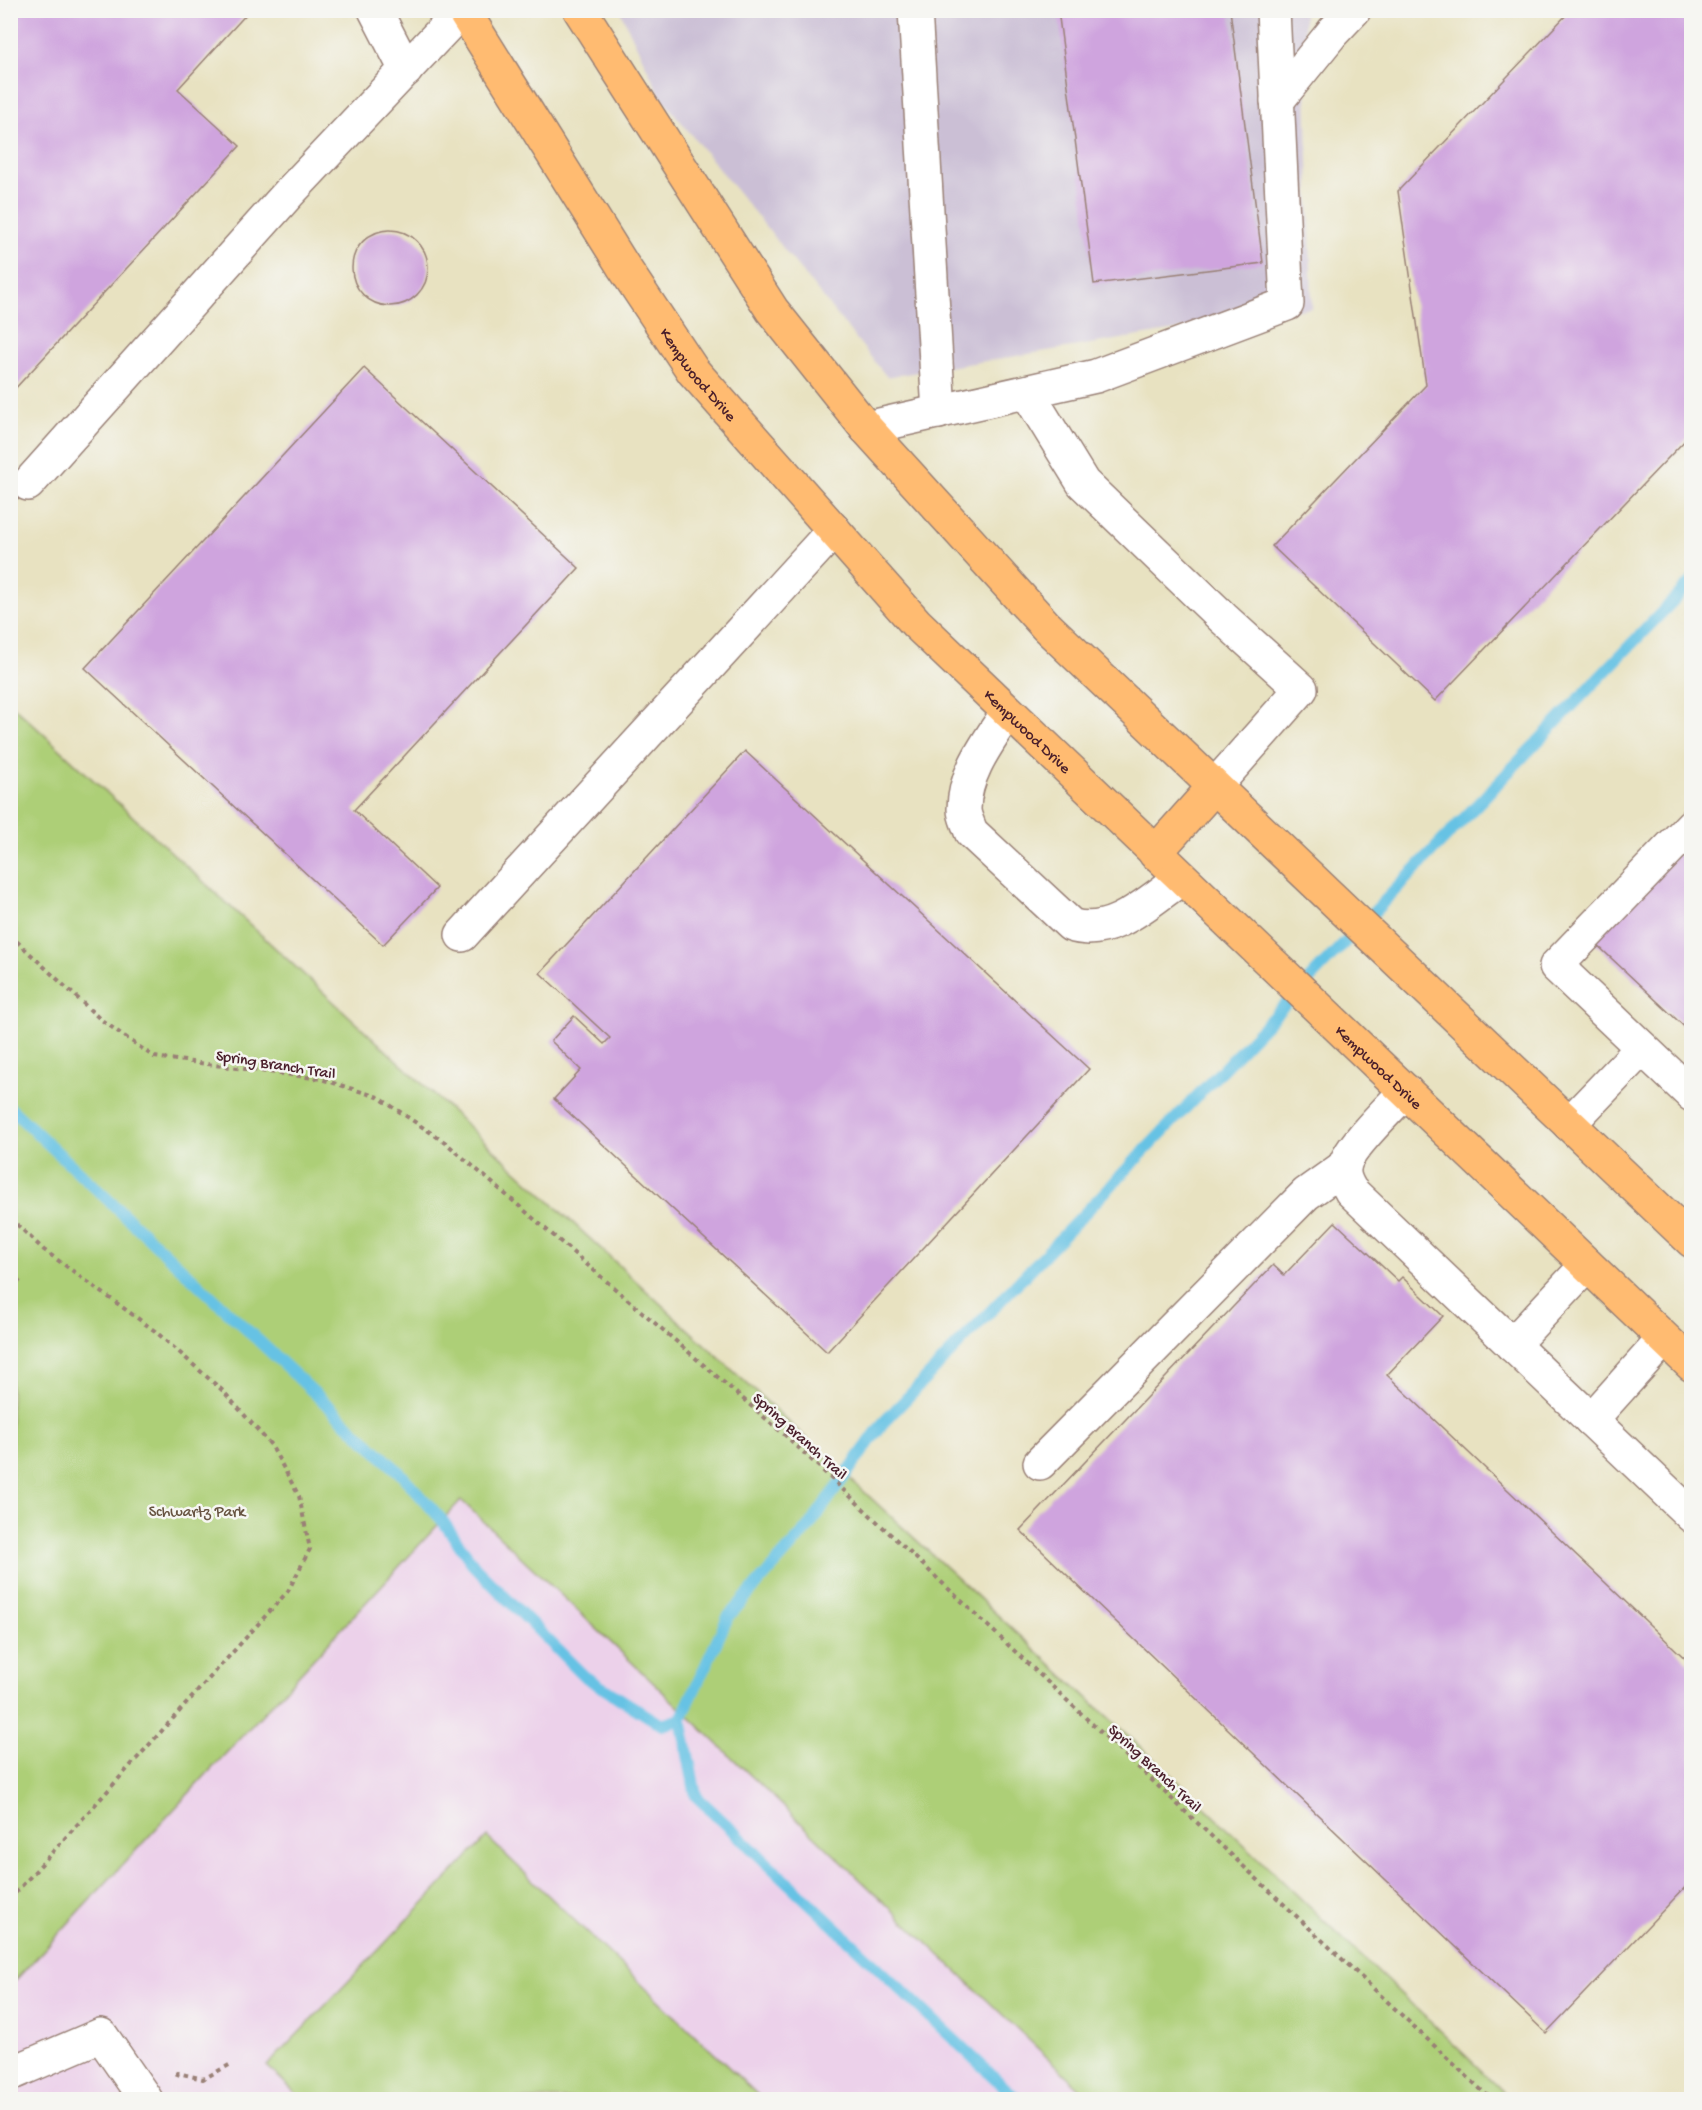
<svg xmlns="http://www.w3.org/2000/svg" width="1702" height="2110" font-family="'Gochi Hand',sans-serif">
<rect width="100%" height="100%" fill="#f6f6f2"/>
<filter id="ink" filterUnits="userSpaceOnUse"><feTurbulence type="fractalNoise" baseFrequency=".0167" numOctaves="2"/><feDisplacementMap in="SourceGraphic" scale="12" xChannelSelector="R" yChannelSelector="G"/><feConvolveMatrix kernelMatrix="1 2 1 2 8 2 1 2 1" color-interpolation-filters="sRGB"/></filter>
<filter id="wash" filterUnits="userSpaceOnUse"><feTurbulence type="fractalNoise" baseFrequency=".008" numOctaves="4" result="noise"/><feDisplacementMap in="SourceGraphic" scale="24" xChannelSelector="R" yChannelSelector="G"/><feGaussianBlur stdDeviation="1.35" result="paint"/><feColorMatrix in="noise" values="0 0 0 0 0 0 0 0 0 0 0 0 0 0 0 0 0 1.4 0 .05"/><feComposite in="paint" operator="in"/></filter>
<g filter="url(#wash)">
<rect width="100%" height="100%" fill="#e8e2c1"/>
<polygon fill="#ecd1ea" points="460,1500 1091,2099 11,2099 10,1985"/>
<polygon fill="#cbbfd5" points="620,11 1304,11 1312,308 887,377 661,97"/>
<g fill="#adcf77" stroke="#7c7751" stroke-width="1.5">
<polygon points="11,704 1187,1790 1511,2099 1091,2099 461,1500 11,1985"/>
<polygon points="487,1837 762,2099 302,2099 267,2066"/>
</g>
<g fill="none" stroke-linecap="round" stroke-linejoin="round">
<g stroke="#66c2e4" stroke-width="12">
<polyline points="10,1108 400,1473 442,1520 475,1567 584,1676 662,1725 681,1719"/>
<polyline points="1018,2100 696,1796 681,1719 728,1617 807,1529 883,1423 1692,581"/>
</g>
</g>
<g id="blocks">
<g fill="#cfa4de">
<polygon points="10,10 250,10 178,89 240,146 10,394"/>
<polygon points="1058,10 1230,10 1263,263 1094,284"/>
<polygon points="1571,10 1692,10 1692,433 1435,701 1272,546 1426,385 1398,191"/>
<circle cx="390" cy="268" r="38"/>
<polygon points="364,368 579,568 354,810 437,888 383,945 85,668"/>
<polygon points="745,751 1089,1069 827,1352 554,1099 581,1070 551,1041 574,1016 604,1044 610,1038 540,973"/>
<polygon points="1692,837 1692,1034 1593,941"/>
<polygon points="1335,1222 1398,1281 1402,1277 1443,1316 1387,1375 1692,1665 1692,1880 1546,2033 1020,1530 1273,1265 1284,1275"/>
</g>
</g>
</g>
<g filter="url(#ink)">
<use href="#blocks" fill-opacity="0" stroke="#998076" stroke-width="1.5"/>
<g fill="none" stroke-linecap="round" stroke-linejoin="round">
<defs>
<g id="minor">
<polyline points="375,10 406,70"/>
<polyline points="915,10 939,412"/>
<polyline points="1277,101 1333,32 1354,10"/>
<polyline points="1027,392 1083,483 1223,618 1301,689 1214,787"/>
<polyline points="866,428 1096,376 1287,304 1273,10"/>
<polyline points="28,484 289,193 462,10"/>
<path d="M1008 712C989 741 964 773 964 809 964 817 969 825 971 832L1071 925C1112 939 1151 899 1182 878"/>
<polyline points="1692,825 1556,966 1692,1095"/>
<polyline points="462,935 834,530"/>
<path d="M1406 1091C1392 1106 1345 1151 1344 1169 1343 1178 1347 1184 1351 1191L1692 1516"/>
<polyline points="1569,1124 1642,1048"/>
<polyline points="1512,1345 1587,1265"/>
<polyline points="1591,1420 1664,1339"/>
<polyline points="1040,1463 1306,1194 1344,1167"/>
<polyline points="10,2074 101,2035 146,2100"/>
</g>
<g id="major">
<path id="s1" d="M463 10 623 266 693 371 916 623 1692 1365"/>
<polyline points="580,10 772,310 866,428 1046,626 1692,1241"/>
<polyline points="1155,853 1214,787"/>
</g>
</defs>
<use href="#minor" stroke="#998076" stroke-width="36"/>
<use href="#major" stroke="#998076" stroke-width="36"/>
<g stroke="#998076" stroke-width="4" stroke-dasharray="4.5 4.5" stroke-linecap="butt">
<polyline points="10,935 100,1019 154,1057 321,1079 378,1097 446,1143 786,1436 1492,2100"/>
<polyline points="10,1218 44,1250 155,1331 223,1391 271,1445 299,1496 310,1549 288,1591 10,1899"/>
<polyline points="10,1274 23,1285"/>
<polyline points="177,2076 178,2073 203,2079 233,2063"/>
</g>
<use href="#minor" stroke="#fff" stroke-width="33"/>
<use href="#major" stroke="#ffbb71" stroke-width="33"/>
</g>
</g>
<g text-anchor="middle" stroke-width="5" stroke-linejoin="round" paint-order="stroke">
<g font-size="16" fill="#4a1f2b" stroke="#f6f6f2">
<text dy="6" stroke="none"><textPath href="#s1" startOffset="434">Kempwood Drive</textPath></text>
<text dy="6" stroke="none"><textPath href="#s1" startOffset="920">Kempwood Drive</textPath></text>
<text transform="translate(276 1063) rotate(9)" y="6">Spring Branch Trail</text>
<text dy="6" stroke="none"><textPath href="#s1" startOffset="1406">Kempwood Drive</textPath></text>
<text transform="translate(801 1435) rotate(42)" y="6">Spring Branch Trail</text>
<text transform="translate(1156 1767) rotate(43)" y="6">Spring Branch Trail</text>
</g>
<g font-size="16" fill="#685442" stroke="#f6f6f2">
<text x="197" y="1516">Schwartz Park</text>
</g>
</g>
<rect width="1702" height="2110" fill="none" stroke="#f6f6f2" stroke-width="36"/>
</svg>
